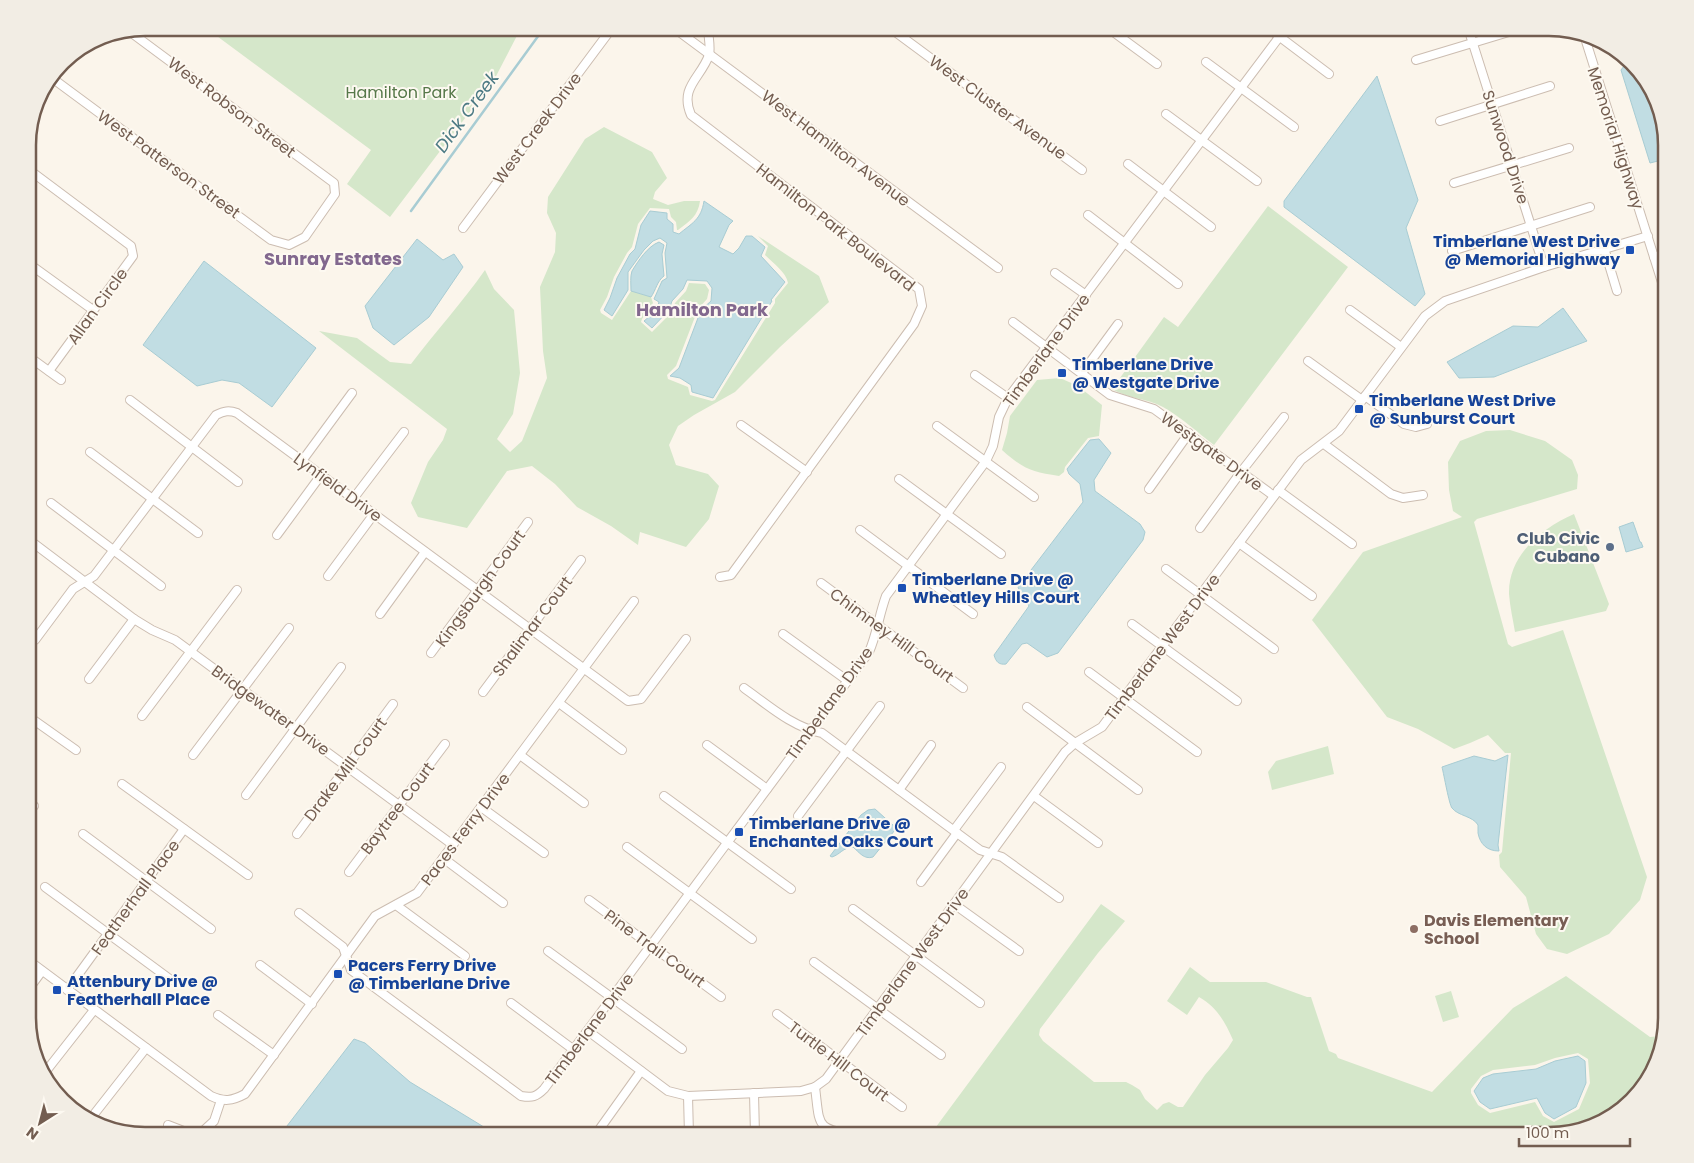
<svg xmlns="http://www.w3.org/2000/svg" width="1694" height="1163" font-family="Poppins,sans-serif">
<rect width="100%" height="100%" fill="#fbf5eb"/>
<g fill="#d5e7ca" fill-rule="evenodd">
<polygon points="206,28 521,28 494,80 390,217 347,184 371,150"/>
<path d="M604 127 652 152 667 178 655 192 653 199 668 205 684 201H700C698 216 690 221 678 230H677L676 222 671 217 669 209 650 208 638 224 632 247 627 253 614 277 607 297 600 310 601 313 612 320 631 291 651 297 653 303 642 319 641 322 652 332 672 312 675 303 686 291 689 283 705 284 709 290 707 299 698 309 676 366 667 375 668 379 688 387 690 395 712 401 715 400 775 303V299L788 283C786 272 773 263 765 255L768 246 758 236 819 276 829 302 780 347 735 392 694 415 678 426 669 445 676 465 708 474 719 486 709 519 686 547 640 532 638 545 611 526 577 507 555 484 532 466 507 471 467 528 418 517 411 503 428 462 443 440 447 429 319 331 357 338 390 362 411 364C435 332 462 303 485 270L494 289 514 310 520 373 513 414 497 439 510 452 522 441 547 378 543 351 540 287 555 252 556 233 547 213 548 197 585 139Z"/>
<path d="M1268 206 1348 267 1214 445C1198 433 1181 417 1163 407 1146 398 1129 399 1112 389L1164 317 1178 327Z"/>
<path d="M1060 378 1078 386 1102 405 1099 436 1088 438 1065 467 1064 472 1059 476C1032 472 1023 469 1002 450L1007 433 1010 416 1037 380Z"/>
<polygon points="1510,430 1545,441 1572,460 1578,475 1577,489 1477,519 1474,522 1508,644 1512,647 1563,630 1647,877 1640,900 1609,934 1567,954 1547,949 1536,934 1526,897 1500,867 1499,855 1502,852 1511,753 1505,753 1488,735 1470,743 1454,749 1418,729 1387,717 1312,620 1363,552 1462,517 1453,511 1449,490 1448,462 1460,441 1486,431"/>
<path d="M1574 514 1609 604 1606 611 1515 632C1513 620 1510 607 1509 594 1508 555 1542 528 1574 514Z"/>
<polygon points="1328,746 1334,774 1272,790 1268,772 1276,761"/>
<path d="M1101 904 1125 921 1098 953 1040 1029 1039 1035 1043 1041 1094 1082H1126L1132 1085 1140 1090 1145 1099 1157 1110 1163 1104 1169 1102 1178 1107H1183L1205 1075 1228 1048 1233 1040C1225 1022 1217 1007 1199 997L1187 1015 1167 1001 1190 967 1210 982H1266L1307 997H1311L1329 1051 1336 1054 1338 1058 1432 1092 1513 1008 1566 976 1650 1037 1661 1036 1646 1083 1601 1123 1549 1135H930ZM1578 1053 1588 1059 1590 1083 1579 1109 1554 1122 1543 1116 1535 1102 1490 1113 1478 1105 1471 1093V1089L1481 1076 1493 1070 1535 1065 1555 1058Z"/>
<polygon points="1451,991 1459,1017 1443,1022 1435,996"/>
</g>
<g fill="#c1dde3" stroke="#a8ccd3">
<polygon points="1631,65 1651,87 1666,145 1666,150 1658,161 1650,163 1621,70 1624,66"/>
<polygon points="1377,76 1418,200 1406,228 1425,294 1415,306 1284,207 1284,201"/>
<path d="M704 201 733 221 729 225 719 247 733 254 739 248 746 236H752L765 247 761 256 785 282 771 300 772 301 713 398 692 392 691 385 680 378 670 376 679 368 701 310 711 301 712 288 707 281 687 280 683 289 672 301 669 310 652 328 644 321 656 311 659 302 654 299 662 281 667 278 665 253 667 243 660 238 653 241 644 250 628 272V290L612 316 604 310 610 298 617 278 630 254 635 249 641 225 650 211 667 213V219L673 224V232L679 234C692 223 701 220 704 201Z"/>
<polygon points="417,239 443,260 454,254 463,267 429,317 394,345 373,328 365,306"/>
<path d="M659 242 664 245 662 254 664 276C657 281 656 290 651 297L631 291C631 285 630 276 632 271 638 261 648 246 659 242Z"/>
<polygon points="204,261 316,348 272,407 239,383 222,380 197,386 143,345"/>
<polygon points="1563,308 1587,341 1494,377 1459,378 1447,362 1513,326 1538,327"/>
<path d="M1099 439 1111 453 1094 480 1095 491 1140 524 1145 532 1143 540 1058 653 1047 657 1027 643 1022 644 1006 664C999 665 996 662 994 655L1029 606C1026 599 1020 595 1018 587L1083 502 1080 484 1069 474 1067 469 1090 440Z"/>
<polygon points="1633,522 1640,542 1641,542 1643,547 1626,552 1619,527"/>
<path d="M1508 755 1498 845 1499 851C1487 851 1480 844 1478 833 1478 831 1478 827 1478 825 1473 816 1458 816 1452 808 1449 804 1444 775 1442 767L1474 756 1495 761Z"/>
<path d="M875 809 894 826 895 830 873 857C864 860 859 852 853 847 842 848 841 854 832 857L830 856 861 815 868 810Z"/>
<polygon points="354,1039 365,1043 410,1082 497,1135 280,1135"/>
<polygon points="1578,1056 1585,1061 1586,1083 1576,1107 1554,1119 1545,1113 1537,1098 1490,1109 1480,1102 1474,1091 1483,1078 1493,1074 1536,1069 1555,1061"/>
</g>
<g fill="none" stroke-linecap="round" stroke-linejoin="round">
<polyline stroke="#a8ccd3" stroke-width="2.5" points="411,211 544,28"/>
<defs>
<g id="minor">
<polyline points="674,28 998,268"/>
<path d="M708 28C708 35 711 47 709 55 701 78 679 87 691 115L919 289 922 306 914 324 731 575 720 577"/>
<polyline points="890,28 1082,170"/>
<polyline points="1108,28 1157,64"/>
<polyline points="1268,28 1329,74"/>
<polyline points="1468,28 1544,267"/>
<polyline points="1585,38 1666,295"/>
<polyline points="1416,60 1522,28"/>
<polyline points="1206,62 1294,127"/>
<polyline points="52,78 271,240 289,245 305,237 335,194 334,183 129,31"/>
<polyline points="1166,114 1257,181"/>
<polyline points="1440,121 1550,86"/>
<polyline points="1128,164 1211,227"/>
<polyline points="28,169 131,246 133,256 49,371"/>
<polyline points="1454,183 1569,148"/>
<polyline points="1088,215 1178,284"/>
<polyline points="463,228 612,28"/>
<polyline points="1604,248 1617,291"/>
<polyline points="1452,251 1590,207"/>
<polyline points="1654,257 1666,254"/>
<polyline points="28,263 93,310"/>
<polyline points="1055,273 1086,295"/>
<polyline points="1350,310 1401,347"/>
<polyline points="1013,322 1110,395 1154,409 1274,496"/>
<polyline points="28,356 61,380"/>
<polyline points="1308,361 1362,400"/>
<polyline points="1082,373 1118,324"/>
<polyline points="975,375 1008,398"/>
<polyline points="1365,396 1404,424 1416,427 1427,424"/>
<polyline points="130,400 238,482"/>
<polyline points="741,425 807,472"/>
<polyline points="937,426 1034,497"/>
<polyline points="1324,444 1391,494 1403,498 1423,495"/>
<polyline points="90,452 198,533"/>
<polyline points="302,461 352,393"/>
<polyline points="899,479 1001,554"/>
<polyline points="1149,489 1189,433"/>
<polyline points="1278,490 1352,544"/>
<polyline points="353,499 404,432"/>
<polyline points="51,503 161,586"/>
<polyline points="1200,528 1241,472 1284,417"/>
<polyline points="860,530 973,614"/>
<polyline points="277,535 321,475"/>
<polyline points="28,539 134,619 152,630 175,640 453,845"/>
<polyline points="1239,543 1312,596"/>
<polyline points="1166,569 1274,649"/>
<polyline points="328,576 374,514"/>
<polyline points="821,583 963,688"/>
<polyline points="380,614 425,552"/>
<polyline points="1132,624 1237,701"/>
<polyline points="783,634 848,681"/>
<path d="M35 640 73 589 94 576 216 415C224 411 229 410 237 413L628 701 641 699 686 639"/>
<polyline points="431,653 528,522"/>
<polyline points="1089,672 1197,752"/>
<polyline points="89,679 134,619"/>
<path d="M744 688C768 705 792 727 822 733L980 850 1002 857 1059 898"/>
<polyline points="483,692 581,560"/>
<polyline points="559,703 622,750"/>
<polyline points="1027,707 1138,790"/>
<polyline points="28,716 76,750"/>
<polyline points="142,716 237,590"/>
<polyline points="707,745 767,789"/>
<polyline points="193,755 289,628"/>
<polyline points="520,755 584,803"/>
<polyline points="122,784 248,875"/>
<polyline points="899,790 931,745"/>
<polyline points="246,795 341,667"/>
<polyline points="664,796 791,889"/>
<polyline points="1034,796 1098,843"/>
<polyline points="28,802 34,806"/>
<polyline points="481,807 544,853"/>
<polyline points="798,816 880,706"/>
<polyline points="954,830 1001,767"/>
<polyline points="83,834 211,929"/>
<polyline points="297,834 393,704"/>
<polyline points="627,847 752,939"/>
<polyline points="443,858 503,903"/>
<polyline points="349,872 445,744"/>
<polyline points="921,882 957,833"/>
<polyline points="45,887 171,980"/>
<polyline points="589,900 721,997"/>
<polyline points="954,904 1019,951"/>
<polyline points="396,905 465,956"/>
<polyline points="853,909 980,1003"/>
<path d="M299 913 343 947 351 970 521 1096C532 1098 536 1097 544 1089L869 652C877 634 879 615 886 596L986 461 993 446 999 417 1008 398 1286 28"/>
<polyline points="548,951 682,1049"/>
<path d="M28 960 211 1096C224 1102 232 1101 245 1094L375 916 417 893 634 601"/>
<polyline points="814,962 941,1055"/>
<polyline points="260,965 312,1004"/>
<polyline points="28,990 42,971"/>
<polyline points="67,990 184,829"/>
<polyline points="511,1003 574,1050"/>
<polyline points="777,1014 902,1107"/>
<polyline points="218,1015 274,1055"/>
<polyline points="588,1031 668,1091 688,1096 801,1091 815,1087 826,1079 1065,752 1075,743 1102,727 1301,460 1339,431 1425,316 1445,301 1544,267 1648,236"/>
<polyline points="43,1075 94,1010"/>
<path d="M815 1087C820 1127 815 1129 857 1135"/>
<polyline points="754,1093 755,1135"/>
<polyline points="688,1096 689,1135"/>
<polyline points="95,1113 146,1048"/>
<polyline points="168,1125 186,1132 201,1133 214,1121 221,1100"/>
<polyline points="596,1134 641,1071"/>
</g>
</defs>
<use href="#minor" stroke="#ccbdb1" stroke-width="10"/>
<use href="#minor" stroke="#fff" stroke-width="8"/>
</g>
<g fill="#1a4fb4" stroke="#fdf9f1" stroke-width="2">
<rect x="1625" y="245" width="10" height="10" rx="2.5"/>
<rect x="1057" y="368" width="10" height="10" rx="2.5"/>
<rect x="1354" y="404" width="10" height="10" rx="2.5"/>
<rect x="897" y="583" width="10" height="10" rx="2.5"/>
<rect x="734" y="827" width="10" height="10" rx="2.5"/>
<rect x="333" y="969" width="10" height="10" rx="2.5"/>
<rect x="52" y="985" width="10" height="10" rx="2.5"/>
</g>
<circle fill="#5c6f8a" stroke="#fdf9f1" stroke-width="2" cx="1610" cy="547" r="5"/>
<circle fill="#8d6e63" stroke="#fdf9f1" stroke-width="2" cx="1414" cy="929" r="5"/>
<g text-anchor="middle" stroke-width="4" stroke-linejoin="round" paint-order="stroke">
<g font-size="16" fill="#567849" stroke="#fdf9f1">
<text x="401" y="98">Hamilton Park</text>
</g>
<g font-size="16" fill="#735d50" stroke="#fdf9f1">
<text transform="translate(232 107) rotate(37)" y="6">West Robson Street</text>
<text transform="translate(998 107) rotate(36)" y="6">West Cluster Avenue</text>
<text transform="translate(537 128) rotate(-53)" y="6">West Creek Drive</text>
<text transform="translate(1616 138) rotate(72)" y="6">Memorial Highway</text>
<text transform="translate(1506 147) rotate(72)" y="6">Sunwood Drive</text>
<text transform="translate(836 148) rotate(37)" y="6">West Hamilton Avenue</text>
<text transform="translate(169 164) rotate(36)" y="6">West Patterson Street</text>
<text transform="translate(836 227) rotate(38)" y="6">Hamilton Park Boulevard</text>
<text transform="translate(97 306) rotate(-54)" y="6">Allan Circle</text>
<text transform="translate(1046 350) rotate(-54)" y="6">Timberlane Drive</text>
<text transform="translate(1212 451) rotate(36)" y="6">Westgate Drive</text>
<text transform="translate(338 487) rotate(36)" y="6">Lynfield Drive</text>
<text transform="translate(480 588) rotate(-54)" y="6">Kingsburgh Court</text>
<text transform="translate(532 626) rotate(-53)" y="6">Shalimar Court</text>
<text transform="translate(892 635) rotate(36)" y="6">Chimney Hill Court</text>
<text transform="translate(1162 647) rotate(-53)" y="6">Timberlane West Drive</text>
<text transform="translate(829 703) rotate(-54)" y="6">Timberlane Drive</text>
<text transform="translate(271 710) rotate(36)" y="6">Bridgewater Drive</text>
<text transform="translate(345 769) rotate(-53)" y="6">Drake Mill Court</text>
<text transform="translate(397 808) rotate(-53)" y="6">Baytree Court</text>
<text transform="translate(465 829) rotate(-53)" y="6">Paces Ferry Drive</text>
<text transform="translate(135 897) rotate(-54)" y="6">Featherhall Place</text>
<text transform="translate(655 948) rotate(36)" y="6">Pine Trail Court</text>
<text transform="translate(912 962) rotate(-54)" y="6">Timberlane West Drive</text>
<text transform="translate(589 1029) rotate(-53)" y="6">Timberlane Drive</text>
<text transform="translate(839 1061) rotate(37)" y="6">Turtle Hill Court</text>
</g>
<g font-size="16" font-weight="bold" fill="#164399" stroke="#fdf9f1" text-anchor="start">
<text x="1620" y="247" text-anchor="end">Timberlane West Drive<tspan x="1620" dy="18">@ Memorial Highway</tspan></text>
<text x="1072" y="370">Timberlane Drive<tspan x="1072" dy="18">@ Westgate Drive</tspan></text>
<text x="1369" y="406">Timberlane West Drive<tspan x="1369" dy="18">@ Sunburst Court</tspan></text>
<text x="912" y="585">Timberlane Drive @<tspan x="912" dy="18">Wheatley Hills Court</tspan></text>
<text x="749" y="829">Timberlane Drive @<tspan x="749" dy="18">Enchanted Oaks Court</tspan></text>
<text x="348" y="971">Pacers Ferry Drive<tspan x="348" dy="18">@ Timberlane Drive</tspan></text>
<text x="67" y="987">Attenbury Drive @<tspan x="67" dy="18">Featherhall Place</tspan></text>
</g>
<g font-size="16" font-weight="bold" fill="#4e5e75" stroke="#fdf9f1" text-anchor="end">
<text x="1600" y="544">Club Civic<tspan x="1600" dy="18">Cubano</tspan></text>
</g>
<g font-size="16" font-weight="bold" fill="#785e54" stroke="#fdf9f1" text-anchor="start">
<text x="1424" y="926">Davis Elementary<tspan x="1424" dy="18">School</tspan></text>
</g>
<g font-size="18" font-style="italic" fill="#4c7a84" stroke="#fdf9f1">
<text transform="translate(467 112) rotate(-54)" y="6">Dick Creek</text>
</g>
<g font-size="18" font-weight="bold" fill="#82688e" stroke="#fdf9f1">
<text x="333" y="265">Sunray Estates</text>
<text x="702" y="316">Hamilton Park</text>
</g>
</g>
<path d="M0 0H1694V1163H0ZM145 36H1549A109 109 0 0 1 1658 145V1018A109 109 0 0 1 1549 1127H145A109 109 0 0 1 36 1018V145A109 109 0 0 1 145 36Z" fill="#f2ede4" fill-rule="evenodd"/>
<path fill="none" stroke="#735d50" stroke-width="2.5" d="M145 36H1549A109 109 0 0 1 1658 145V1018A109 109 0 0 1 1549 1127H145A109 109 0 0 1 36 1018V145A109 109 0 0 1 145 36Z"/>
<g transform="translate(40 1123) rotate(216)" stroke="#fdf9f1" stroke-width="4" paint-order="stroke">
<path d="M0-4L9 19L0 12L-9 19Z" fill="#735d50"/>
<text y="-8" font-size="14" font-weight="bold" text-anchor="middle" fill="#735d50">N</text>
</g>
<path d="M1519 1138v8h111v-8" fill="none" stroke="#735d50" stroke-width="2.5"/>
<text x="1526" y="1138" font-size="15" fill="#735d50" stroke="#fdf9f1" stroke-width="4" paint-order="stroke">100 m</text>
</svg>
